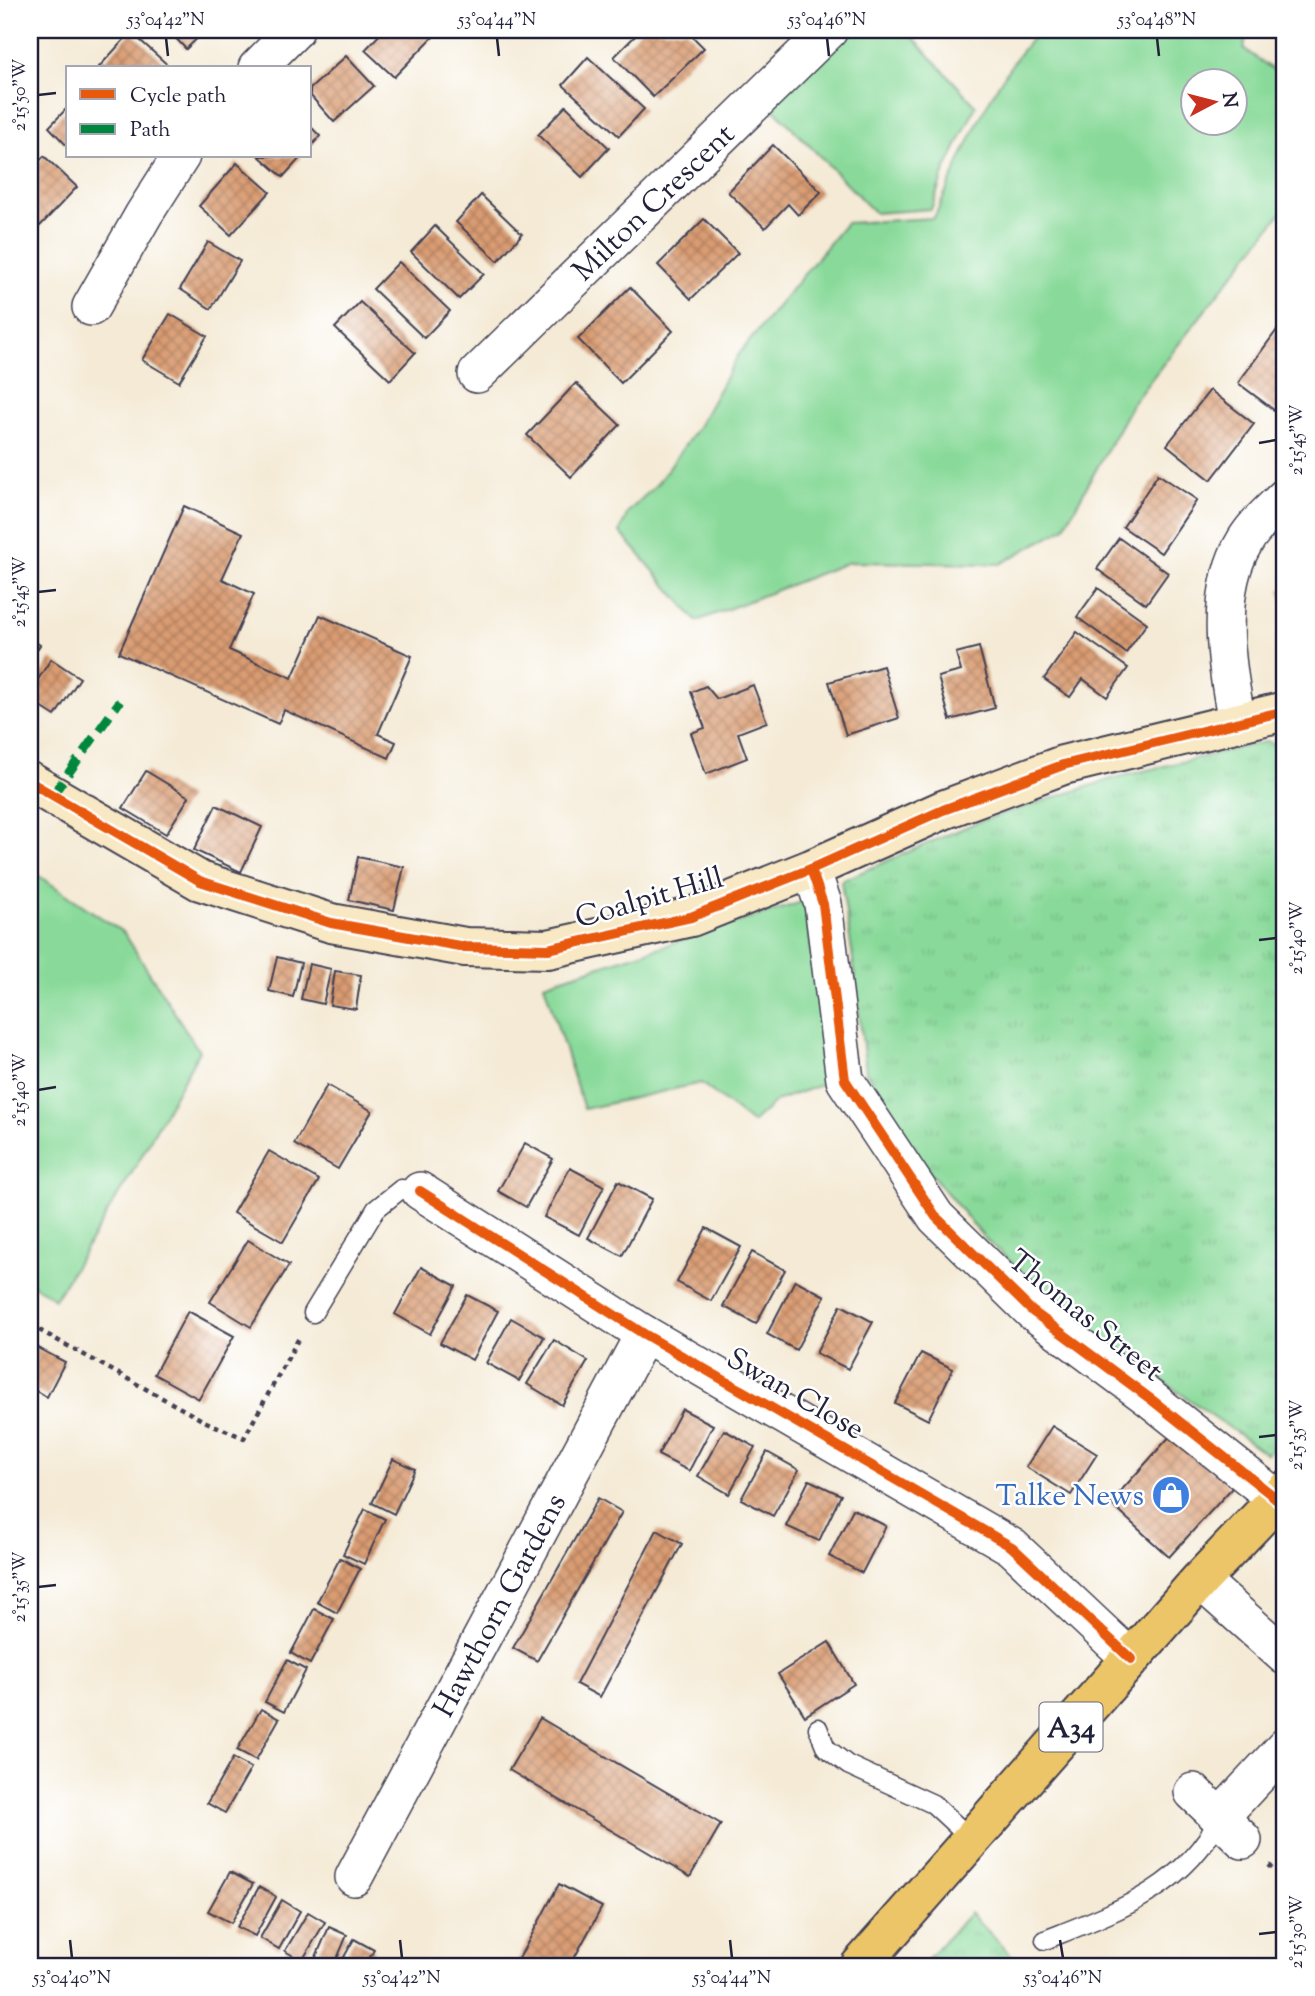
<svg xmlns="http://www.w3.org/2000/svg" width="1315" height="1996" font-family="'Sorts Mill Goudy',serif">
<defs>
<pattern id="park-tufts" width="24" height="20" patternUnits="userSpaceOnUse" patternTransform="scale(1.75)"><rect width="24" height="20" fill="#89da9a"/><path d="M3 7l-1-3M5 7V3M7 7l1-3M15 17l-1-3M17 17v-4M19 17l1-3" fill="none" stroke="#76bb86"/></pattern>
<pattern id="building-cross-hatch" width="8" height="8" patternUnits="userSpaceOnUse" patternTransform="scale(1.75)"><rect width="8" height="8" fill="#da9c72"/><path d="M0 0l8 8M0 8l8-8" fill="none" stroke="#b07f5f"/></pattern>
</defs>
<rect width="100%" height="100%" fill="#fff"/>
<filter id="ink" filterUnits="userSpaceOnUse"><feTurbulence type="fractalNoise" baseFrequency=".0143" numOctaves="2"/><feDisplacementMap in="SourceGraphic" scale="14" xChannelSelector="R" yChannelSelector="G"/><feConvolveMatrix kernelMatrix="1 2 1 2 8 2 1 2 1" color-interpolation-filters="sRGB"/></filter>
<filter id="wash" filterUnits="userSpaceOnUse"><feTurbulence type="fractalNoise" baseFrequency=".00686" numOctaves="4" result="noise"/><feDisplacementMap in="SourceGraphic" scale="28" xChannelSelector="R" yChannelSelector="G"/><feGaussianBlur stdDeviation="1.57" result="paint"/><feColorMatrix in="noise" values="0 0 0 0 0 0 0 0 0 0 0 0 0 0 0 0 0 1.4 0 .05"/><feComposite in="paint" operator="in"/></filter>
<g filter="url(#wash)">
<rect width="100%" height="100%" fill="#f4ead5"/>
<g fill="#89da9a" stroke="#567e6a" stroke-width="2" fill-rule="evenodd">
<polygon points="835,30 906,30 976,106 944,173 931,209 875,213 767,102"/>
<path d="M1040 30H1247L1244 49 1285 78V208L1132 404 1064 528 1000 564 849 562 697 621 620 532 628 512 657 484 698 427 738 355 846 223 934 218C964 154 990 81 1040 30ZM1192 80H1234V122H1192Z"/>
<polygon points="30,870 124,933 199,1051 136,1166 55,1299 30,1282"/>
<polygon points="805,901 829,1082 776,1101 752,1123 701,1083 584,1109 544,984"/>
</g>
<g fill="url(#park-tufts)" stroke="#567e6a" stroke-width="2">
<polygon points="1268,741 1285,752 1285,1434 1267,1454 1083,1325 985,1239 913,1152 866,1072 852,951 841,881 975,823 1115,778"/>
<polygon points="970,1913 1022,1966 921,1966"/>
</g>
<g id="blocks">
<g fill="url(#building-cross-hatch)">
<polygon points="168,30 206,30 186,49"/>
<polygon points="384,30 425,30 433,37 394,77 365,50"/>
<polygon points="641,30 686,30 704,48 653,97 614,57"/>
<polygon points="131,32 171,68 98,68"/>
<polygon points="346,56 374,86 334,122 310,95 310,89"/>
<polygon points="588,57 644,109 619,136 563,85"/>
<polygon points="566,106 609,148 582,177 538,135"/>
<polygon points="68,107 68,147 49,127"/>
<polygon points="310,126 320,136 310,148"/>
<polygon points="773,145 821,192 798,215 788,204 765,228 728,192"/>
<polygon points="44,156 77,187 40,226 30,216 30,171"/>
<polygon points="259,156 302,156 283,177"/>
<polygon points="237,163 270,192 231,235 199,206"/>
<polygon points="481,195 522,234 498,261 456,222"/>
<polygon points="704,219 738,253 691,299 658,265"/>
<polygon points="435,226 484,274 459,299 411,252"/>
<polygon points="208,242 240,261 211,309 180,289"/>
<polygon points="30,248 39,257 30,266"/>
<polygon points="399,262 450,311 424,338 373,289"/>
<polygon points="630,287 673,331 621,383 578,339"/>
<polygon points="360,302 415,353 390,380 335,328"/>
<polygon points="170,314 207,336 179,382 142,360"/>
<polygon points="1277,330 1285,336 1285,404 1278,413 1238,383"/>
<polygon points="576,383 620,425 571,477 527,435"/>
<polygon points="1210,390 1254,424 1211,480 1167,445"/>
<polygon points="1158,474 1197,500 1161,553 1123,527"/>
<polygon points="184,506 243,533 222,579 254,594 229,650 292,678 320,615 412,656 378,734 396,742 389,758 284,710 278,724 119,653"/>
<polygon points="1119,538 1168,573 1146,604 1097,569"/>
<polygon points="1098,588 1147,623 1126,653 1077,617"/>
<polygon points="1285,588 1285,611 1284,611 1280,589"/>
<polygon points="1077,632 1128,668 1107,697 1083,679 1070,697 1044,679"/>
<polygon points="30,638 40,645 30,660"/>
<polygon points="979,647 995,708 950,720 938,677 961,671 956,653"/>
<polygon points="51,659 80,678 55,716 30,700 30,692"/>
<polygon points="883,666 899,718 846,735 829,682"/>
<polygon points="753,685 767,722 738,733 747,758 706,774 691,733 705,728 691,692 706,686 717,699"/>
<polygon points="146,771 189,797 166,834 123,808"/>
<polygon points="216,805 262,827 241,872 194,850"/>
<polygon points="358,857 404,867 394,910 349,900"/>
<polygon points="277,957 301,963 293,997 269,991"/>
<polygon points="309,964 331,969 323,1004 301,999"/>
<polygon points="335,971 361,975 356,1009 330,1005"/>
<polygon points="327,1085 372,1111 338,1169 294,1144"/>
<polygon points="525,1143 553,1159 526,1207 498,1191"/>
<polygon points="269,1151 319,1180 283,1242 233,1213"/>
<polygon points="570,1168 604,1186 579,1235 544,1217"/>
<polygon points="618,1181 652,1199 622,1256 588,1238"/>
<polygon points="706,1228 741,1247 711,1301 677,1282"/>
<polygon points="248,1240 289,1265 251,1327 210,1302"/>
<polygon points="752,1252 785,1270 756,1324 723,1306"/>
<polygon points="421,1267 456,1286 430,1334 395,1314"/>
<polygon points="795,1280 825,1296 796,1350 767,1334"/>
<polygon points="467,1295 498,1311 472,1360 440,1343"/>
<polygon points="841,1305 873,1322 848,1369 816,1353"/>
<polygon points="188,1311 234,1336 199,1399 154,1374"/>
<polygon points="511,1318 544,1337 519,1381 486,1363"/>
<polygon points="554,1340 588,1361 562,1405 527,1384"/>
<polygon points="30,1344 65,1362 47,1397 30,1388"/>
<polygon points="921,1353 953,1369 928,1420 895,1403"/>
<polygon points="682,1409 713,1425 689,1471 658,1455"/>
<polygon points="1052,1426 1097,1454 1071,1495 1026,1467"/>
<polygon points="724,1430 755,1447 729,1494 698,1476"/>
<polygon points="1172,1434 1232,1488 1169,1557 1110,1503"/>
<polygon points="767,1452 799,1470 773,1516 741,1499"/>
<polygon points="393,1459 415,1469 394,1514 372,1503"/>
<polygon points="809,1480 841,1495 819,1541 786,1526"/>
<polygon points="598,1498 622,1512 537,1661 513,1648"/>
<polygon points="365,1509 385,1519 364,1564 343,1554"/>
<polygon points="853,1509 886,1526 862,1573 829,1556"/>
<polygon points="657,1530 682,1544 600,1697 576,1684"/>
<polygon points="340,1558 360,1569 337,1613 317,1602"/>
<polygon points="314,1609 334,1619 310,1664 291,1653"/>
<polygon points="829,1642 854,1684 805,1716 778,1674"/>
<polygon points="287,1660 306,1670 284,1712 265,1702"/>
<polygon points="261,1709 279,1719 256,1760 237,1750"/>
<polygon points="540,1718 721,1824 690,1877 509,1770"/>
<polygon points="233,1758 251,1768 225,1813 207,1803"/>
<polygon points="230,1872 253,1884 231,1923 208,1911"/>
<polygon points="559,1884 602,1907 570,1966 515,1966"/>
<polygon points="259,1887 276,1897 255,1936 237,1927"/>
<polygon points="282,1900 300,1911 279,1949 260,1938"/>
<polygon points="308,1912 325,1922 302,1961 285,1951"/>
<polygon points="329,1927 347,1935 334,1966 312,1966"/>
<polygon points="354,1939 374,1950 365,1966 339,1966"/>
</g>
</g>
</g>
<g filter="url(#ink)">
<use href="#blocks" fill-opacity="0" stroke="#424052" stroke-width="2"/>
<g fill="none" stroke-linecap="round" stroke-linejoin="round">
<defs>
<g id="lane">
<polyline points="313,1313 376,1209 401,1189 420,1191"/>
<polyline points="818,1728 826,1748 848,1765 933,1804 972,1840"/>
<path d="M1045 1940C1115 1912 1184 1889 1220 1817"/>
</g>
<g id="street">
<polyline points="257,68 295,30"/>
<polyline points="91,307 144,214 181,156"/>
<polyline points="477,374 829,30"/>
<path d="M1237 721C1226 666 1214 591 1245 541 1255 524 1272 510 1285 497"/>
<polyline points="811,869 823,904 845,1080 936,1217 1032,1311 1152,1400 1277,1499"/>
<polyline points="420,1191 644,1334 1012,1547 1131,1659"/>
<polyline points="1200,1580 1285,1656"/>
<polyline points="1193,1792 1243,1840"/>
<polyline points="1220,1817 1285,1747"/>
<polyline points="354,1877 644,1334"/>
</g>
<polyline id="secondary" points="30,782 200,881 331,923 465,947 548,949 691,917 811,869 943,810 1063,765 1285,711"/>
<polyline id="highway" points="860,1966 1200,1580 1285,1491"/>
</defs>
<use href="#lane" stroke="#424052" stroke-width="21"/>
<use href="#street" stroke="#424052" stroke-width="40"/>
<use href="#secondary" stroke="#424052" stroke-width="42"/>
<use href="#highway" stroke="#424052" stroke-width="42"/>
<g stroke="#424052" stroke-width="4.5" stroke-dasharray="5 5" stroke-linecap="butt">
<polyline points="30,1325 204,1421 244,1438 300,1336"/>
<polyline points="1269,1865 1285,1880"/>
</g>
<use href="#lane" stroke="#fff" stroke-width="18"/>
<use href="#street" stroke="#fff" stroke-width="37"/>
<use href="#secondary" stroke="#f8e8c3" stroke-width="38"/>
<use href="#highway" stroke="#edc569" stroke-width="38"/>
<g stroke="#00873e" stroke-width="9" stroke-dasharray="18 9" stroke-linecap="butt">
<polyline points="30,39 36,30"/>
<polyline points="52,796 120,701"/>
</g>
<defs>
<g id="cycleway">
<polyline points="30,782 200,881 331,923 465,947 548,949 691,917 811,869 943,810 1063,765 1285,711"/>
<polyline points="811,869 823,904 845,1080 936,1217 1032,1311 1152,1400 1277,1499"/>
<polyline points="420,1191 644,1334 1012,1547 1131,1659"/>
</g>
</defs>
<use href="#cycleway" stroke="#fff" stroke-width="15"/>
<use href="#cycleway" stroke="#e8590c" stroke-width="10"/>
</g>
</g>
<path fill="none" stroke="#22223b" stroke-width="2.5" d="M166 38 168 56M497 38 499 56M827 38 829 56M1157 38 1159 56M38 95 56 93M1259 443 1276 440M38 592 56 590M1259 940 1276 938M38 1090 56 1087M1259 1437 1276 1435M38 1587 56 1585M1259 1934 1276 1932M70 1940 72 1958M400 1940 402 1958M730 1940 732 1958M1060 1940 1063 1958"/>
<defs>
<symbol id="shop-disc" viewBox="-11 -11 22 22"><circle r="9.5" fill="#3f7fe0" stroke="#fff"/><path d="M-5-2.5h2.3a2.7 3.5 0 0 1 5.4 0H5L5.5 6h-11ZM-1.5-2.5h3a1.5 2.3 0 0 0-3 0Z" fill="#fff"/></symbol>
</defs>
<g fill-rule="evenodd">
<use href="#shop-disc" x="1149" y="1473" width="44" height="44"/>
</g>
<g text-anchor="middle" stroke-width="5" stroke-linejoin="round" paint-order="stroke">
<rect fill="#fff" stroke="#646476" stroke-width="2" x="1039.5" y="1702.5" width="63" height="49" rx="5"/>
<g font-size="28" font-weight="bold" fill="#22223b">
<text x="1071" y="1737">A34</text>
</g>
<g font-size="30" fill="#22223b" stroke="#fff">
<text transform="translate(653 202) rotate(-44)" y="10">Milton Crescent</text>
<text transform="translate(649 897) rotate(-16)" y="10">Coalpit Hill</text>
<text transform="translate(1086 1315) rotate(39)" y="10">Thomas Street</text>
<text transform="translate(796 1393) rotate(30)" y="10">Swan Close</text>
<text transform="translate(499 1605) rotate(-62)" y="10">Hawthorn Gardens</text>
</g>
<g font-size="30" fill="#366cbe" stroke="#fff" text-anchor="end">
<text x="1144" y="1505">Talke News</text>
</g>
</g>
<rect width="1315" height="1996" fill="none" stroke="#fff" stroke-width="77"/>
<rect x="66" y="66" width="245" height="91" fill="#ffffff" stroke="#a7a7b1" stroke-width="2"/>
<rect x="80" y="89" width="35" height="10" fill="#e8590c" stroke="#a7a7b1" stroke-width="2"/>
<text x="130" y="102" font-size="21" fill="#22223b">Cycle path</text>
<rect x="80" y="124" width="35" height="10" fill="#00873e" stroke="#a7a7b1" stroke-width="2"/>
<text x="130" y="136" font-size="21" fill="#22223b">Path</text>
<g transform="translate(1214 102) rotate(83)"><circle r="33" fill="#ffffff" stroke="#a7a7b1" stroke-width="2"/>
<path d="M0-5L12 26L0 18L-12 26Z" fill="#c8321e"/>
<text y="-10" font-size="19" font-weight="bold" text-anchor="middle" fill="#22223b">N</text>
</g>
<rect x="38" y="38" width="1238" height="1920" fill="none" stroke="#22223b" stroke-width="2.5"/>
<g font-size="18" text-anchor="middle" fill="#22223b">
<text x="166" y="25">53°04'42"N</text>
<text x="497" y="25">53°04'44"N</text>
<text x="827" y="25">53°04'46"N</text>
<text x="1157" y="25">53°04'48"N</text>
<text transform="translate(19 95) rotate(-90)" y="6">2°15'50"W</text>
<text transform="translate(1296 440) rotate(-90)" y="6">2°15'45"W</text>
<text transform="translate(19 592) rotate(-90)" y="6">2°15'45"W</text>
<text transform="translate(1296 938) rotate(-90)" y="6">2°15'40"W</text>
<text transform="translate(19 1090) rotate(-90)" y="6">2°15'40"W</text>
<text transform="translate(1296 1435) rotate(-90)" y="6">2°15'35"W</text>
<text transform="translate(19 1587) rotate(-90)" y="6">2°15'35"W</text>
<text transform="translate(1296 1932) rotate(-90)" y="6">2°15'30"W</text>
<text x="72" y="1983">53°04'40"N</text>
<text x="402" y="1983">53°04'42"N</text>
<text x="732" y="1983">53°04'44"N</text>
<text x="1063" y="1983">53°04'46"N</text>
</g>
</svg>
